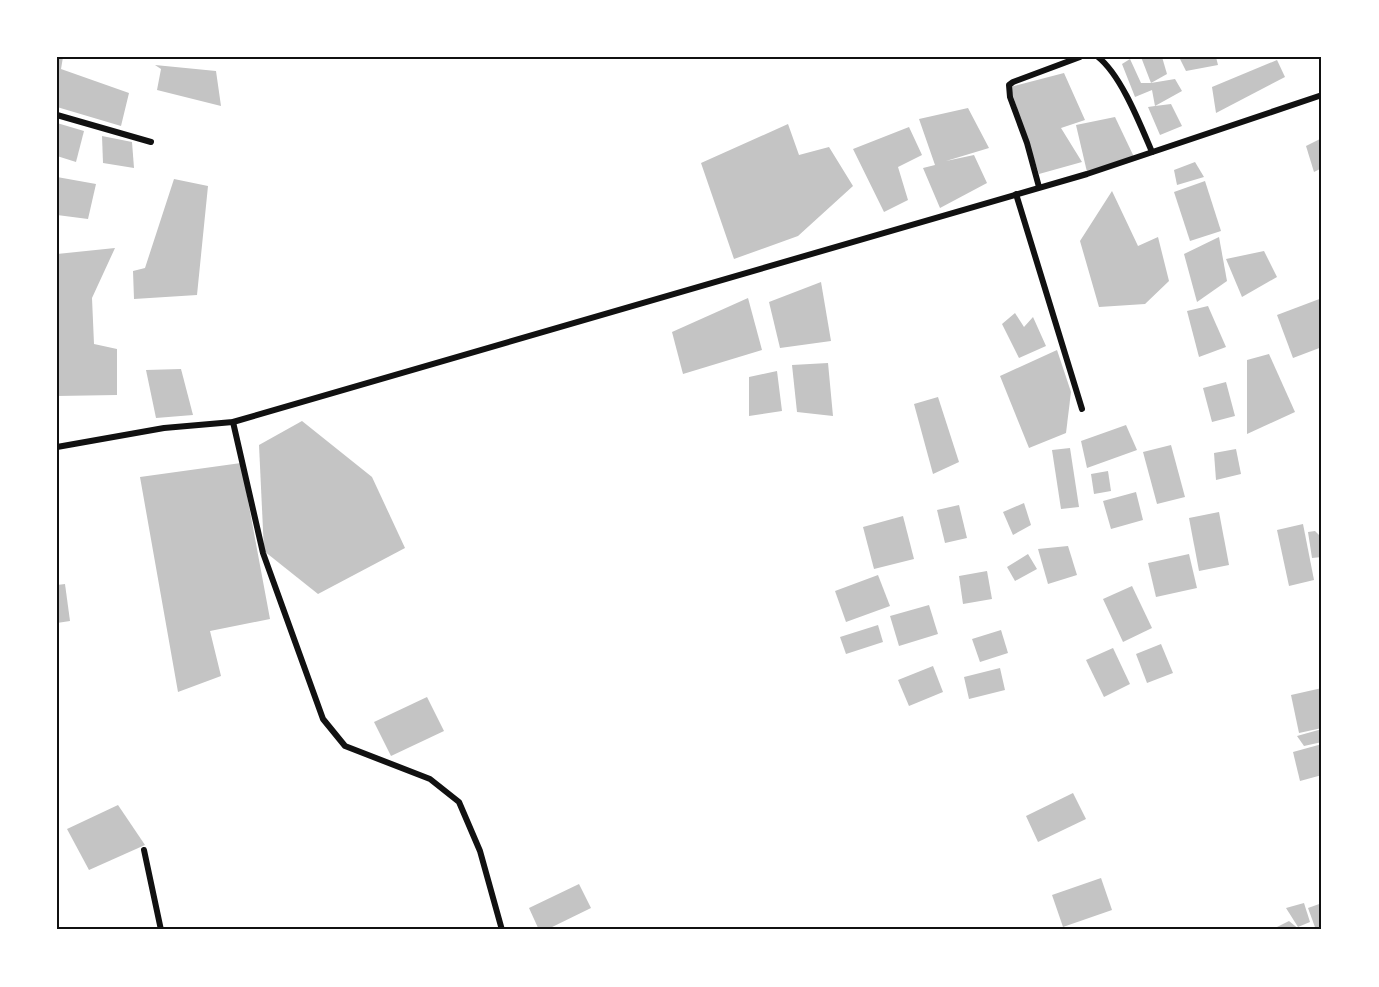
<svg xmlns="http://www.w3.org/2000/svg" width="1379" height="987" font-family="Montserrat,sans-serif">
<rect width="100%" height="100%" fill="#fff"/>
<g fill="#c4c4c4">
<polygon points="57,57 63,57 61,69 129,93 121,126 57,107"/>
<polygon points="1141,57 1162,57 1167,74 1151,83"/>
<polygon points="1179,57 1216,57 1218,65 1186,71"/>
<polygon points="1130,59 1141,83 1151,83 1175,79 1182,91 1155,106 1171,104 1182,126 1160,135 1148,107 1155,106 1152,90 1135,97 1122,64"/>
<polygon points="1277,60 1285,77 1216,113 1212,87"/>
<polygon points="155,65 216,71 221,106 157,90 161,69"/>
<polygon points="1064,73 1085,120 1061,128 1082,162 1039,174 1010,87"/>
<polygon points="968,108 989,148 946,161 974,155 987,183 940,208 923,168 935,165 919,119"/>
<polygon points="1115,117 1134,157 1087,172 1076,125"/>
<polygon points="57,123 84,131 76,162 57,156"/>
<polygon points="788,124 799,155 829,147 853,186 798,236 734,259 701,163"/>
<polygon points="909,127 922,155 898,167 908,200 884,212 853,149"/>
<polygon points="102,136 132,142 134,168 103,163"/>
<polygon points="1322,138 1322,168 1314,172 1306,146"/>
<polygon points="1195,162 1204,177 1177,185 1174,170"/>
<polygon points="57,177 96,184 88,219 57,215"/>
<polygon points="174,179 208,186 197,295 134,299 133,271 145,268"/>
<polygon points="1205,181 1221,231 1190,241 1174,192"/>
<polygon points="1112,191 1138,246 1158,237 1169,281 1145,304 1099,307 1080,241"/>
<polygon points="1219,237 1227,281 1197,302 1184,254"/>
<polygon points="115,248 92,298 94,344 117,349 117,395 57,396 57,254"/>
<polygon points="1264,251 1277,277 1242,297 1226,259"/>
<polygon points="821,282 831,341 780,348 769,302"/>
<polygon points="748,298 762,350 683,374 672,332"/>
<polygon points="1322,298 1322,347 1293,358 1277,315"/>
<polygon points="1208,306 1226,347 1199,357 1187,311"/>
<polygon points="1015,313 1024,327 1033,317 1046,346 1019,358 1002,324"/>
<polygon points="1057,350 1071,392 1066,433 1029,448 1000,376"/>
<polygon points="1269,354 1295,412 1247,434 1247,360"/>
<polygon points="828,363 833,416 797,412 792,365"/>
<polygon points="181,369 193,415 156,418 146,370"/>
<polygon points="777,371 782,411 749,416 749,377"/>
<polygon points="1226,382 1235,416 1212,422 1203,388"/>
<polygon points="938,397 959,462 933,474 914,404"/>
<polygon points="302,421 372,477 405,548 318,594 264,551 259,445"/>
<polygon points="1126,425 1137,450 1087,468 1081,441"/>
<polygon points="1171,445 1185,497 1157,504 1143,452"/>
<polygon points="1070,448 1079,507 1061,509 1052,450"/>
<polygon points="1236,449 1241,474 1216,480 1214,453"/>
<polygon points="241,463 270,619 210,631 221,676 178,692 140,477"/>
<polygon points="1108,471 1111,491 1094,494 1091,474"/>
<polygon points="1136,492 1143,520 1111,529 1103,501"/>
<polygon points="1024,503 1031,525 1013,535 1003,512"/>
<polygon points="959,505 967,538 945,543 937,510"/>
<polygon points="1219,512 1229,565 1199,571 1189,518"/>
<polygon points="903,516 914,559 874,569 863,527"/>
<polygon points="1303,524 1314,580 1289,586 1277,530"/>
<polygon points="1315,531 1322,538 1322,557 1312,558 1308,532"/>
<polygon points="1068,546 1077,575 1048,584 1038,549"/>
<polygon points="1028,554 1037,569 1015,581 1007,567"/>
<polygon points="1189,554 1197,588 1156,597 1148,563"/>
<polygon points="987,571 992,599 963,604 959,576"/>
<polygon points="878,575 890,606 846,622 835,591"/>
<polygon points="65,584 70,621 57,623 57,585"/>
<polygon points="1132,586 1152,628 1123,642 1103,599"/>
<polygon points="929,605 938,634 899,646 890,616"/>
<polygon points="878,625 883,642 846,654 840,637"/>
<polygon points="1001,630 1008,653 980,662 972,639"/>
<polygon points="1161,644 1173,673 1147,683 1136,654"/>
<polygon points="1113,648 1130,684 1104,697 1086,660"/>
<polygon points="933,666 943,692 909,706 898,680"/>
<polygon points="1000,668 1005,690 969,699 964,677"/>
<polygon points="1322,688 1322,728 1299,733 1291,695"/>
<polygon points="427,697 444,731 391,756 374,722"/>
<polygon points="1322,729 1322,742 1304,746 1297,736"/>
<polygon points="1322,744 1322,775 1300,781 1293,752"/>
<polygon points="1073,793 1086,819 1038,842 1026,816"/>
<polygon points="118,805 145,845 89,870 67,829"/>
<polygon points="1101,878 1112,910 1063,927 1052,895"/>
<polygon points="579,884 591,908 546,930 539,930 529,908"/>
<polygon points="1304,903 1310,922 1298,927 1286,908"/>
<polygon points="1322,903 1322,930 1316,930 1308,908"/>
<polygon points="1289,921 1300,930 1273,929"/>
</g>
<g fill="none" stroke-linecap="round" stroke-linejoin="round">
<g stroke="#111" stroke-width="6">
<path d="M1098 57C1121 75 1140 124 1152 152"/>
<polyline points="57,115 151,142"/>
<polyline points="1039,187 1027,143 1010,97 1009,85 1013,82 1080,57"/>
<polyline points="1016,194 1082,409"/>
<polyline points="233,422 263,553 323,719 345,746 430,779 459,802 480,851 502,930"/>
<polyline points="57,447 164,428 233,422 1087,174 1322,95"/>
<polyline points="144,850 161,930"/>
</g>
</g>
<rect width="1379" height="987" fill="none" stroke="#ffffff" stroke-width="117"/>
<rect x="58" y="58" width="1262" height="870" fill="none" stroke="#111" stroke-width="2"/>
</svg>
